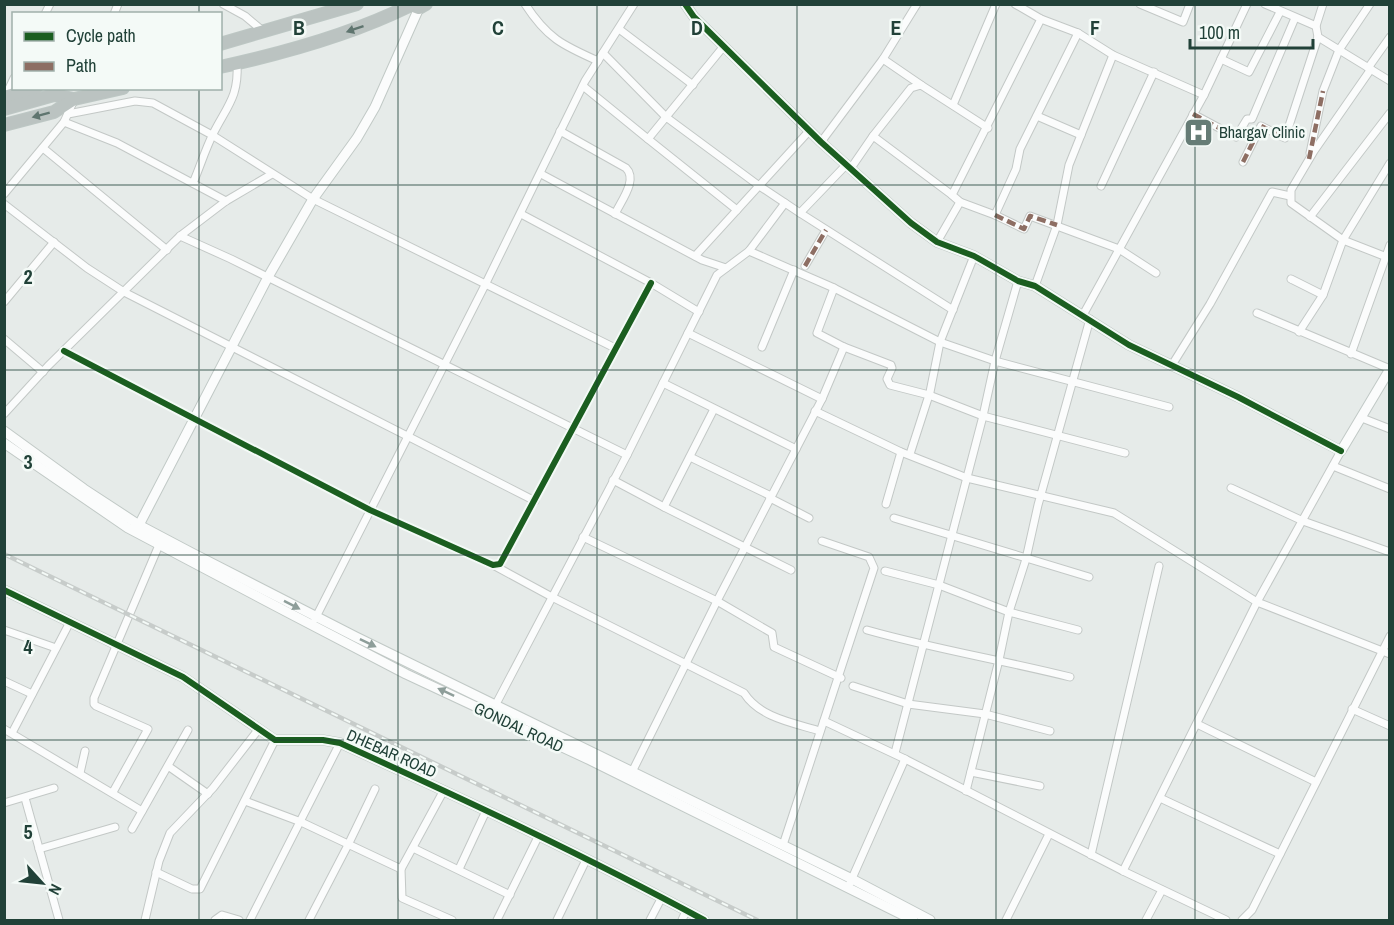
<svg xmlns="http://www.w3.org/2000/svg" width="1394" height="925" font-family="'Archivo Narrow',sans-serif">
<rect width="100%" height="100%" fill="#e6ebe9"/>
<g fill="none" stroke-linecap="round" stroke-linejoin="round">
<defs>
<g id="street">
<polyline points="223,4 245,16 264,32"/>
<path d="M525 4C547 38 562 45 598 61"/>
<polyline points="1015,4 1041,19 1078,33 1113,55 1204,95"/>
<polyline points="1140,4 1183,22 1190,4"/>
<polyline points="1265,4 1316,26"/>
<polyline points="45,14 50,4"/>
<polyline points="114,14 118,4"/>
<polyline points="619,29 693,85"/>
<polyline points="1318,37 1390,81"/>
<polyline points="603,53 666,117 724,46"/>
<polyline points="883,59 921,85"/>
<polyline points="1221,59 1249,72 1280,12"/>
<polyline points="1368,68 1390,37"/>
<polyline points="1371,69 1314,151 1291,190 1291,203 1343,240 1384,256"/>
<polyline points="583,86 648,139 666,117 758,185 800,213 847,164"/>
<polyline points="5,97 14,78"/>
<polyline points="953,105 996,4"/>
<polyline points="68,114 135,101 153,103 212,135 313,199 615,348"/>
<polyline points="1193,114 1236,137 1247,119 1252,119 1295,18"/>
<polyline points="1037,116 1081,135"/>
<polyline points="64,122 117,143 226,201"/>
<path d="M560 131 626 168C638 180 621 201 615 214"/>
<polyline points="873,136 952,195"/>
<polyline points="648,139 737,210"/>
<polyline points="821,142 883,59 917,4"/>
<polyline points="43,148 167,250"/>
<polyline points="1310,153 1323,91 1339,50 1370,4"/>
<polyline points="1243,162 1261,126 1285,138 1318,37 1316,26 1323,4"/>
<polyline points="851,168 873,136 911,88 921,85 988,128"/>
<polyline points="541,174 702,260 726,268"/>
<path d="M193 183C200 167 205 150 213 134 227 106 239 97 237 63"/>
<polyline points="1101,186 1154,72"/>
<polyline points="4,194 64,122 74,100"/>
<polyline points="960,202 995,215 1016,169 1020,149 1078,33"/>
<polyline points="4,204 87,268 124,292 535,501"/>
<polyline points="800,213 953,310"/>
<polyline points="521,214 651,283 699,312"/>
<polyline points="995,215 1024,229 1030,216 1119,249 1156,273"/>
<polyline points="1310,217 1390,113"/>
<polyline points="180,236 231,259 627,455"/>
<polyline points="937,242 960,202 952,195 1041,19"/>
<polyline points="749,251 834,288 940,342 995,361 1169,407"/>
<polyline points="695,256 810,130"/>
<polyline points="805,266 826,230"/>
<polyline points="1291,279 1323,295"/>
<polyline points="1035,286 1057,225 1069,165 1113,55"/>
<polyline points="834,288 817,333 844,347 891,365 892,368 887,379 890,385 929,395 983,416 1125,453"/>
<polyline points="4,302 54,242"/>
<polyline points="1257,313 1390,369"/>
<polyline points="1083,315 1204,95 1247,4"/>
<polyline points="1299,332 1323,295 1343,240 1390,163"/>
<polyline points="688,333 822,399"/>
<polyline points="4,339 43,372"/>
<polyline points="762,347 794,270"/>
<polyline points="64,351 370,510 493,565 500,564 651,283"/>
<polyline points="1351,354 1390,245"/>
<polyline points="1172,365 1210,304 1272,192 1290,196"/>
<polyline points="663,383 796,449"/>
<polyline points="815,411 901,452 967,478 1114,513 1257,602 1390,654"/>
<polyline points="4,414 48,366 180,236 226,201 272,174"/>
<polyline points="1362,418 1390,429"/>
<polyline points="910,454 930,392 940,342 974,256"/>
<polyline points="690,457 771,496"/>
<polyline points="1333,466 1390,489"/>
<polyline points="613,480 664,507 791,570"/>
<polyline points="1231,488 1303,521 1390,552"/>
<polyline points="770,498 809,518"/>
<polyline points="886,504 901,452"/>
<polyline points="664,507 714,409"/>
<polyline points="894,518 1089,577"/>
<polyline points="583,537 717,601 772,633 774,647 841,678"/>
<path d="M493 565 552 597 744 693C760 718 794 723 820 731"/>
<polyline points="885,571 939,585 1009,612 1078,630"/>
<polyline points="315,619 485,285 585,81 634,4"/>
<polyline points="4,630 56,648"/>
<path d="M867 630C934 649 1002 660 1070 677"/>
<polyline points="4,681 32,694"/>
<polyline points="853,686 908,704 985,714 1050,731"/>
<polyline points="496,704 627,455 717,275 749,251 785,203"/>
<polyline points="1352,709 1390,726"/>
<polyline points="824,721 905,759"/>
<polyline points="1197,724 1316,782"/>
<polyline points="4,729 142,811"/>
<polyline points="12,733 70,622"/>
<polyline points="895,753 983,416 995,361 1018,281"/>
<polyline points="168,766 208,794"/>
<polyline points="632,772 717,601 822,399 844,347"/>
<polyline points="971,772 1040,786"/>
<polyline points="80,773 85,751"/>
<polyline points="444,790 401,869 402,898 452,920"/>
<polyline points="966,791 999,660 1009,612 1026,559 1038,505 1090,319"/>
<polyline points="113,792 148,729 96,706 94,704 94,698 159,545"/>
<polyline points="25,798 59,920"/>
<polyline points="1160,798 1280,854"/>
<polyline points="245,801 301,822 401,869"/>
<polyline points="4,803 54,788"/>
<polyline points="132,829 188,730"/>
<polyline points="783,845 874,568 869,557 822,541"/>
<polyline points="413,848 510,895"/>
<polyline points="39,849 115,827"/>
<polyline points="1091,855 1159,566"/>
<polyline points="459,869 486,811"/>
<polyline points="1123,871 1257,602 1341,451"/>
<polyline points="156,872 192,889 200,889 275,740"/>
<polyline points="850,883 905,759 1123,871 1226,920"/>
<polyline points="145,920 159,861 170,833 213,788 258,730"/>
<polyline points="215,920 222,915 239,920"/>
<polyline points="250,920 340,743"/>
<polyline points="309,920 348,845 375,789"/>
<polyline points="497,920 538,837"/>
<polyline points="557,920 586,860"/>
<polyline points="650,920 662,897"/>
<polyline points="682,920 686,911"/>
<polyline points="1006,920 1049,834"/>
<polyline points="1146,920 1162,890"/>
<polyline points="1242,920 1252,910 1390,636"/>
</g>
<g id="secondary">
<polyline points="685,4 694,17 821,142 911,223 937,242 974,256 1018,281 1035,286 1129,345 1238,397 1341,451 1390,369"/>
<polyline points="4,431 84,489 139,525 192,553 356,637 852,879 930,920"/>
<polyline points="4,443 128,528 287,612 406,674 590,760 913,920"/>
<polyline points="139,525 268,277 313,199 357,138 375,107 419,8"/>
<path d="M4 590 183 677 275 740H323L340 743C463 799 586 856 704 920"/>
</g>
<g id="highway">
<polyline points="408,4 419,8 426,4"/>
<polyline points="220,44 357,4"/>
<path d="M220 67C285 53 350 35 409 6"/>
<polyline points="4,97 36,88"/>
<polyline points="4,109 54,95 74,99"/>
<polyline points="4,125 54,112 74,99 123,88"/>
</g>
</defs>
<use href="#street" stroke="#c3c8c6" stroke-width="9"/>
<use href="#secondary" stroke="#c1c9c6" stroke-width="11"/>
<use href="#highway" stroke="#bdc7c4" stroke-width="14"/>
<use href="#street" stroke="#fbfcfc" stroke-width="7"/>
<use href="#secondary" stroke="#fbfcfc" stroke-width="9"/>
<use href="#highway" stroke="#bbc3c1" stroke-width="12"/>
<defs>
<polyline id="rail" points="4,554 757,920"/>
</defs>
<use href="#rail" stroke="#c7ccca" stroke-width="4.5"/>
<use href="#rail" stroke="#f4faf7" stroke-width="2" stroke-dasharray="7" stroke-linecap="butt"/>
<g stroke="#8d6e63" stroke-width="4.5" stroke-dasharray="9 4.5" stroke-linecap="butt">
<polyline points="1193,114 1236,137"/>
<polyline points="1309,159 1323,91"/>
<polyline points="1243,162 1261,126 1285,138"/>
<polyline points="995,215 1024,229 1030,216 1057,225"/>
<polyline points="805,266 826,230"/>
</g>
<defs>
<g id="cycleway">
<polyline points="685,4 694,17 821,142 911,223 937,242 974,256 1018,281 1035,286 1129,345 1238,397 1341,451"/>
<polyline points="64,351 370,510 493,565 500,564 651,283"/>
<path d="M4 590 183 677 275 740H323L340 743C463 799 586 856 704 920"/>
</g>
</defs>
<use href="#cycleway" stroke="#f4faf7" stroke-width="10"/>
<use href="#cycleway" stroke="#1b5e20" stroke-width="6"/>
</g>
<defs><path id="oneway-solid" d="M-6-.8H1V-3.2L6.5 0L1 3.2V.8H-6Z" transform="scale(1.5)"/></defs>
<g fill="#5f756f">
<use href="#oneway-solid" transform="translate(355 29) rotate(161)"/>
<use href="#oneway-solid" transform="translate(41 115) rotate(165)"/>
</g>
<g fill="#8e9e9a">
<use href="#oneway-solid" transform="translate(292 605) rotate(27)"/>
<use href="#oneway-solid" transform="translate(368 643) rotate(26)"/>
<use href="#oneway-solid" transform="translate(446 692) rotate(-155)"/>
</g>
<path fill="none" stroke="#214138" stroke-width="1.5" stroke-opacity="0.55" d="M199 4V14M398 4V920M597 4V920M797 4V920M996 4V920M1195 4V920M199 88V920M4 185H1390M4 370H1390M4 555H1390M4 740H1390"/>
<defs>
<symbol id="hospital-square" viewBox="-11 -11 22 22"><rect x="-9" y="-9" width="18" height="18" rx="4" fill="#667c76" stroke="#f4faf7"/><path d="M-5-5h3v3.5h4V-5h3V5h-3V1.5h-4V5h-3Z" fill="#fff"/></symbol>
</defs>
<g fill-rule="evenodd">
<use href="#hospital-square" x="1182" y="116" width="33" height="33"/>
</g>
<g text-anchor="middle" stroke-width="5" stroke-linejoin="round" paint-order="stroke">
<g font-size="16" fill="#214138" stroke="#f4faf7" text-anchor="start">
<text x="1219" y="138">Bhargav Clinic</text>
</g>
<g font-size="16" fill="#214138" stroke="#f4faf7">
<text transform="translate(519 727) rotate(25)" y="6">GONDAL ROAD</text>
<text transform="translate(392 753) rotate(24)" y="6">DHEBAR ROAD</text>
</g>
</g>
<g font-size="20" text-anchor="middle" font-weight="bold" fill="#214138" stroke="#f4faf7" stroke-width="5" stroke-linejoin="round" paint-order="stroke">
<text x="299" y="35">B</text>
<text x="498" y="35">C</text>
<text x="697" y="35">D</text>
<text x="896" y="35">E</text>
<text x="1095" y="35">F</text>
<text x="28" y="284">2</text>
<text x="28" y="469">3</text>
<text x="28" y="654">4</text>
<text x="28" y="839">5</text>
</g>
<rect width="1394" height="925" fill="none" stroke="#214138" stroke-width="12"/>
<rect x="12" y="12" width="210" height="78" fill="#f4faf7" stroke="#a0b0ab" stroke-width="1.5"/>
<rect x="24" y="32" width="30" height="9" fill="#1b5e20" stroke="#a0b0ab" stroke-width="1.5"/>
<text x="66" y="42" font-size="18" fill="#214138">Cycle path</text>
<rect x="24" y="62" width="30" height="9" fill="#8d6e63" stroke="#a0b0ab" stroke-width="1.5"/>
<text x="66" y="72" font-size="18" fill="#214138">Path</text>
<g transform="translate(42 883) rotate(117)" stroke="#f4faf7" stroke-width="4.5" paint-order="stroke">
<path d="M0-4.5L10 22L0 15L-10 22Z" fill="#214138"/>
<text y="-9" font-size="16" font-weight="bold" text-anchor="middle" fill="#214138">N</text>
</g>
<path d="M1190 39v9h123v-9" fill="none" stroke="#214138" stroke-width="3"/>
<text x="1199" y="39" font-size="18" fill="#214138" stroke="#f4faf7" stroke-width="4.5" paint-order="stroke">100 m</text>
</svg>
